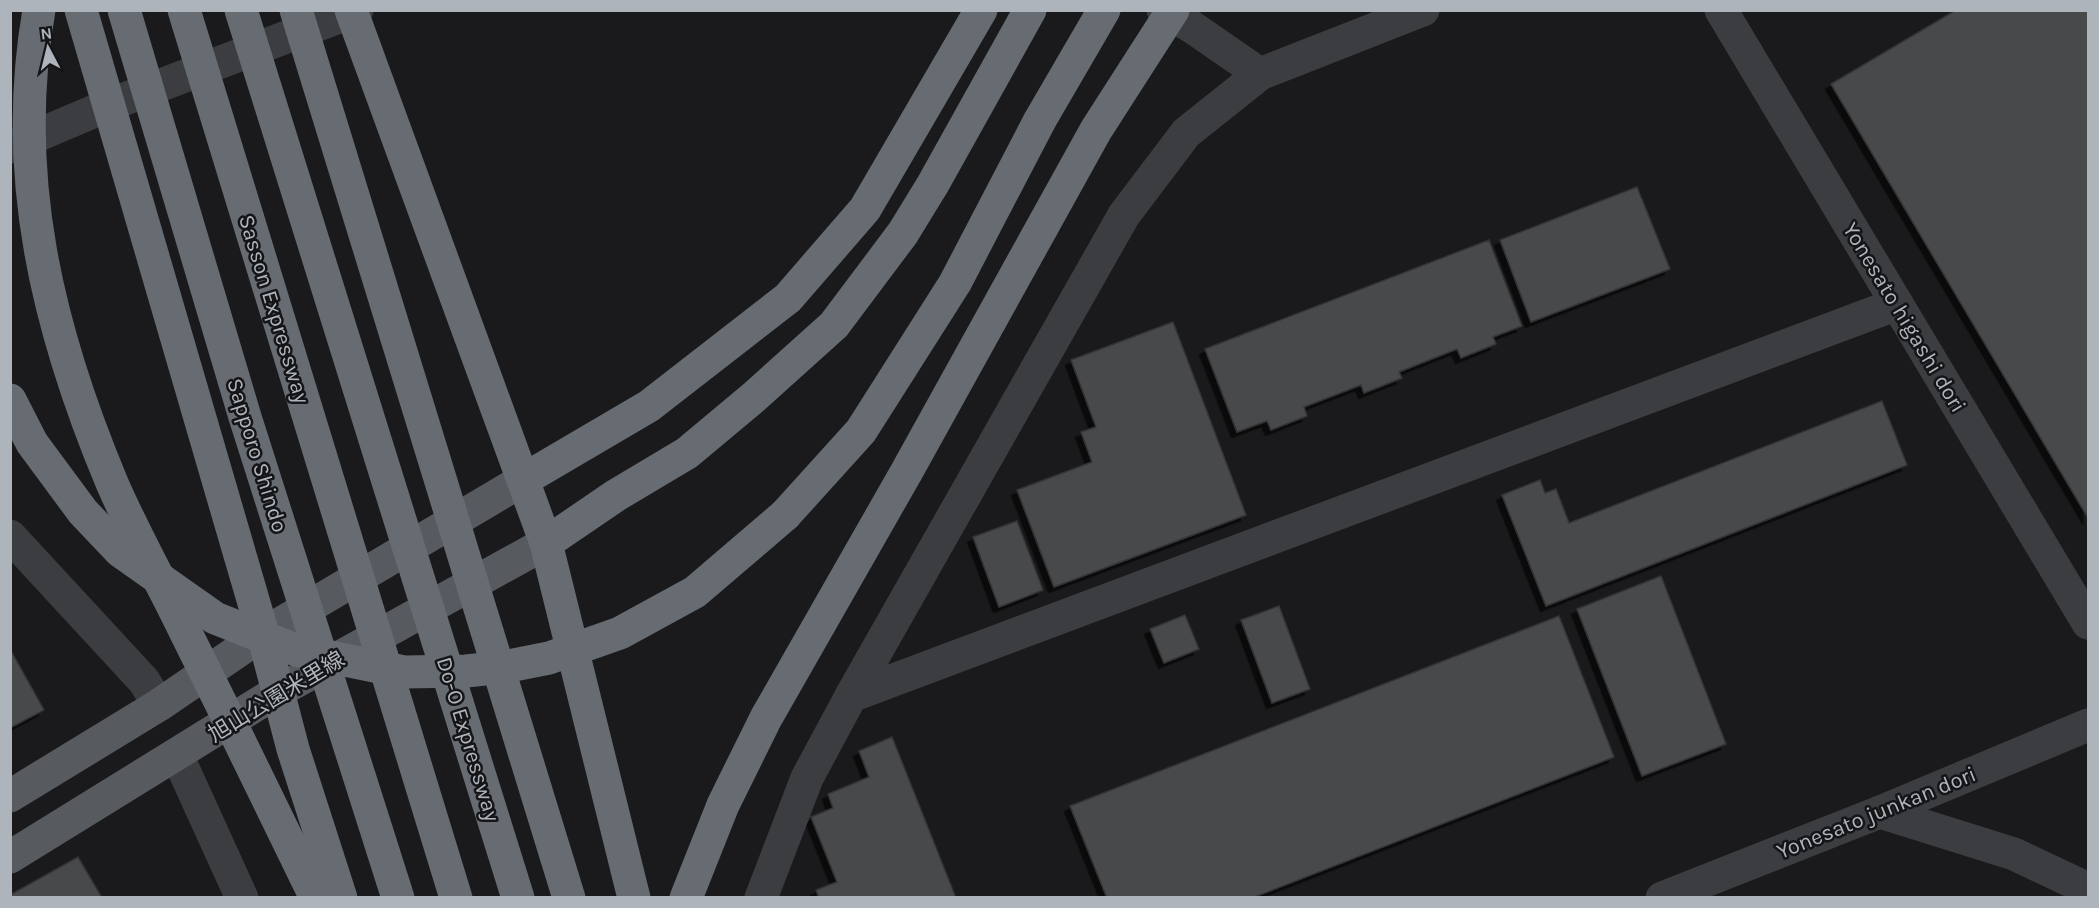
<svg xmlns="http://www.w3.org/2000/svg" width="2099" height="908" font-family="Karla,'Noto Sans JP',sans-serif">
<defs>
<filter id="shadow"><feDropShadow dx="-5.5" dy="5.5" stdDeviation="0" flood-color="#0009"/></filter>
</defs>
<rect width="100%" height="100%" fill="#1a1a1c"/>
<g fill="#47494c" stroke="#343538" stroke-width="1.5" filter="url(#shadow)">
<polygon points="1956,10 2088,10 2088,518 1831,84"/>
<polygon points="1637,187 1670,269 1531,322 1500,240"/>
<polygon points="1489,240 1522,326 1493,337 1496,344 1461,358 1457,349 1399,372 1402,378 1364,393 1361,385 1304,407 1307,416 1271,430 1267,421 1237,432 1205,349"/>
<polygon points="1173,322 1246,515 1054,587 1017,490 1092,462 1081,432 1096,427 1071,360"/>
<polygon points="1882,401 1907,465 1546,606 1502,495 1540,480 1545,493 1556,489 1569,523"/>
<polygon points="1017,521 1043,590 999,607 973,537"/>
<polygon points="1661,576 1726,744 1642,776 1577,609"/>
<polygon points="1279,606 1310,689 1272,703 1241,620"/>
<polygon points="1185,615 1199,649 1164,663 1150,629"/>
<polygon points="1559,616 1614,757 1252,898 1107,898 1070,806"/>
<polygon points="10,649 44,710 10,728"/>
<polygon points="892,737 956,898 819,898 816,890 837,882 811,817 833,808 828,794 869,777 859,751"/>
<polygon points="78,857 102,898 10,898 10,895"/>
</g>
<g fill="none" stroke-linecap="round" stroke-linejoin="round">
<g stroke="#3b3d41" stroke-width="33">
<polyline points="1163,10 1192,27 1260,74"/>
<polyline points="1721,10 2088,623"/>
<polyline points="10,147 109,105 357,10"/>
<polyline points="10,536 144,681 159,705"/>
<polyline points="851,696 1897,304"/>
<polyline points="177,755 242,898"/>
<polyline points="1880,812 2014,854 2088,889"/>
<polyline points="761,898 807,778 851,696 1124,215 1186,133 1260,74 1423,10"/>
<polyline points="1662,898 1880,812 2088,725"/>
</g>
<g stroke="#575b60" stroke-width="33">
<polyline points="10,796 159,705 263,634 523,480"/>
<polyline points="10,857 277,692 546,543"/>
</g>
<g stroke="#676c72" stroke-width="33">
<polyline points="81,10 263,634 293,749 341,898"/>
<polyline points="351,10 546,543 634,898"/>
<polyline points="523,480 649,406 788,298 865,209 981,10"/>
<polyline points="785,515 861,431 955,283 1040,120 1104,10"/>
<polyline points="546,543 615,496 687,453 754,397 834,325 903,233 933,184 1030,10"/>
</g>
<g stroke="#676c72" stroke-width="33">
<path d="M39 10C10 176 48 330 112 483 134 534 162 583 186 633 230 721 273 809 316 898"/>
<polyline points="124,10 245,417 398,898"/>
<polyline points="184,10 456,898"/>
<polyline points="241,10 518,898"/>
<polyline points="296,10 569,898"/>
<polyline points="10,400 32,443 83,512 120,551 215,618 296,650 404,672 466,671 504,667 549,658 620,633 695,592 785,515"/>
<polyline points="686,898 723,805 766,718 907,471 1096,130 1173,10"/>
</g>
</g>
<g text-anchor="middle" stroke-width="5" stroke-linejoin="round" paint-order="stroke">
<g font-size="22" fill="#adb4bb" stroke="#151517">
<text transform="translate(275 309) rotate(73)" y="8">Sasson Expressway</text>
<text transform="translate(1905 317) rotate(59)" y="8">Yonesato higashi dori</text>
<text transform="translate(258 455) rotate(73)" y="8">Sapporo Shindo</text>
<text transform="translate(276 696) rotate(-31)" y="8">旭山公園米里線</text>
<text transform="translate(469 739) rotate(73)" y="8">Do-O Expressway</text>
<text transform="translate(1876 812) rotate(-22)" y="8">Yonesato junkan dori</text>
</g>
</g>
<rect width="2099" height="908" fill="none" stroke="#adb4bb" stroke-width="24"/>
<g transform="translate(48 48) rotate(353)" stroke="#151517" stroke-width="4.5" paint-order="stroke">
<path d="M0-4.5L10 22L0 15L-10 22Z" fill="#adb4bb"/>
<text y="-9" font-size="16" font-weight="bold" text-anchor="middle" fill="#adb4bb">N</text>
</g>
</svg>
